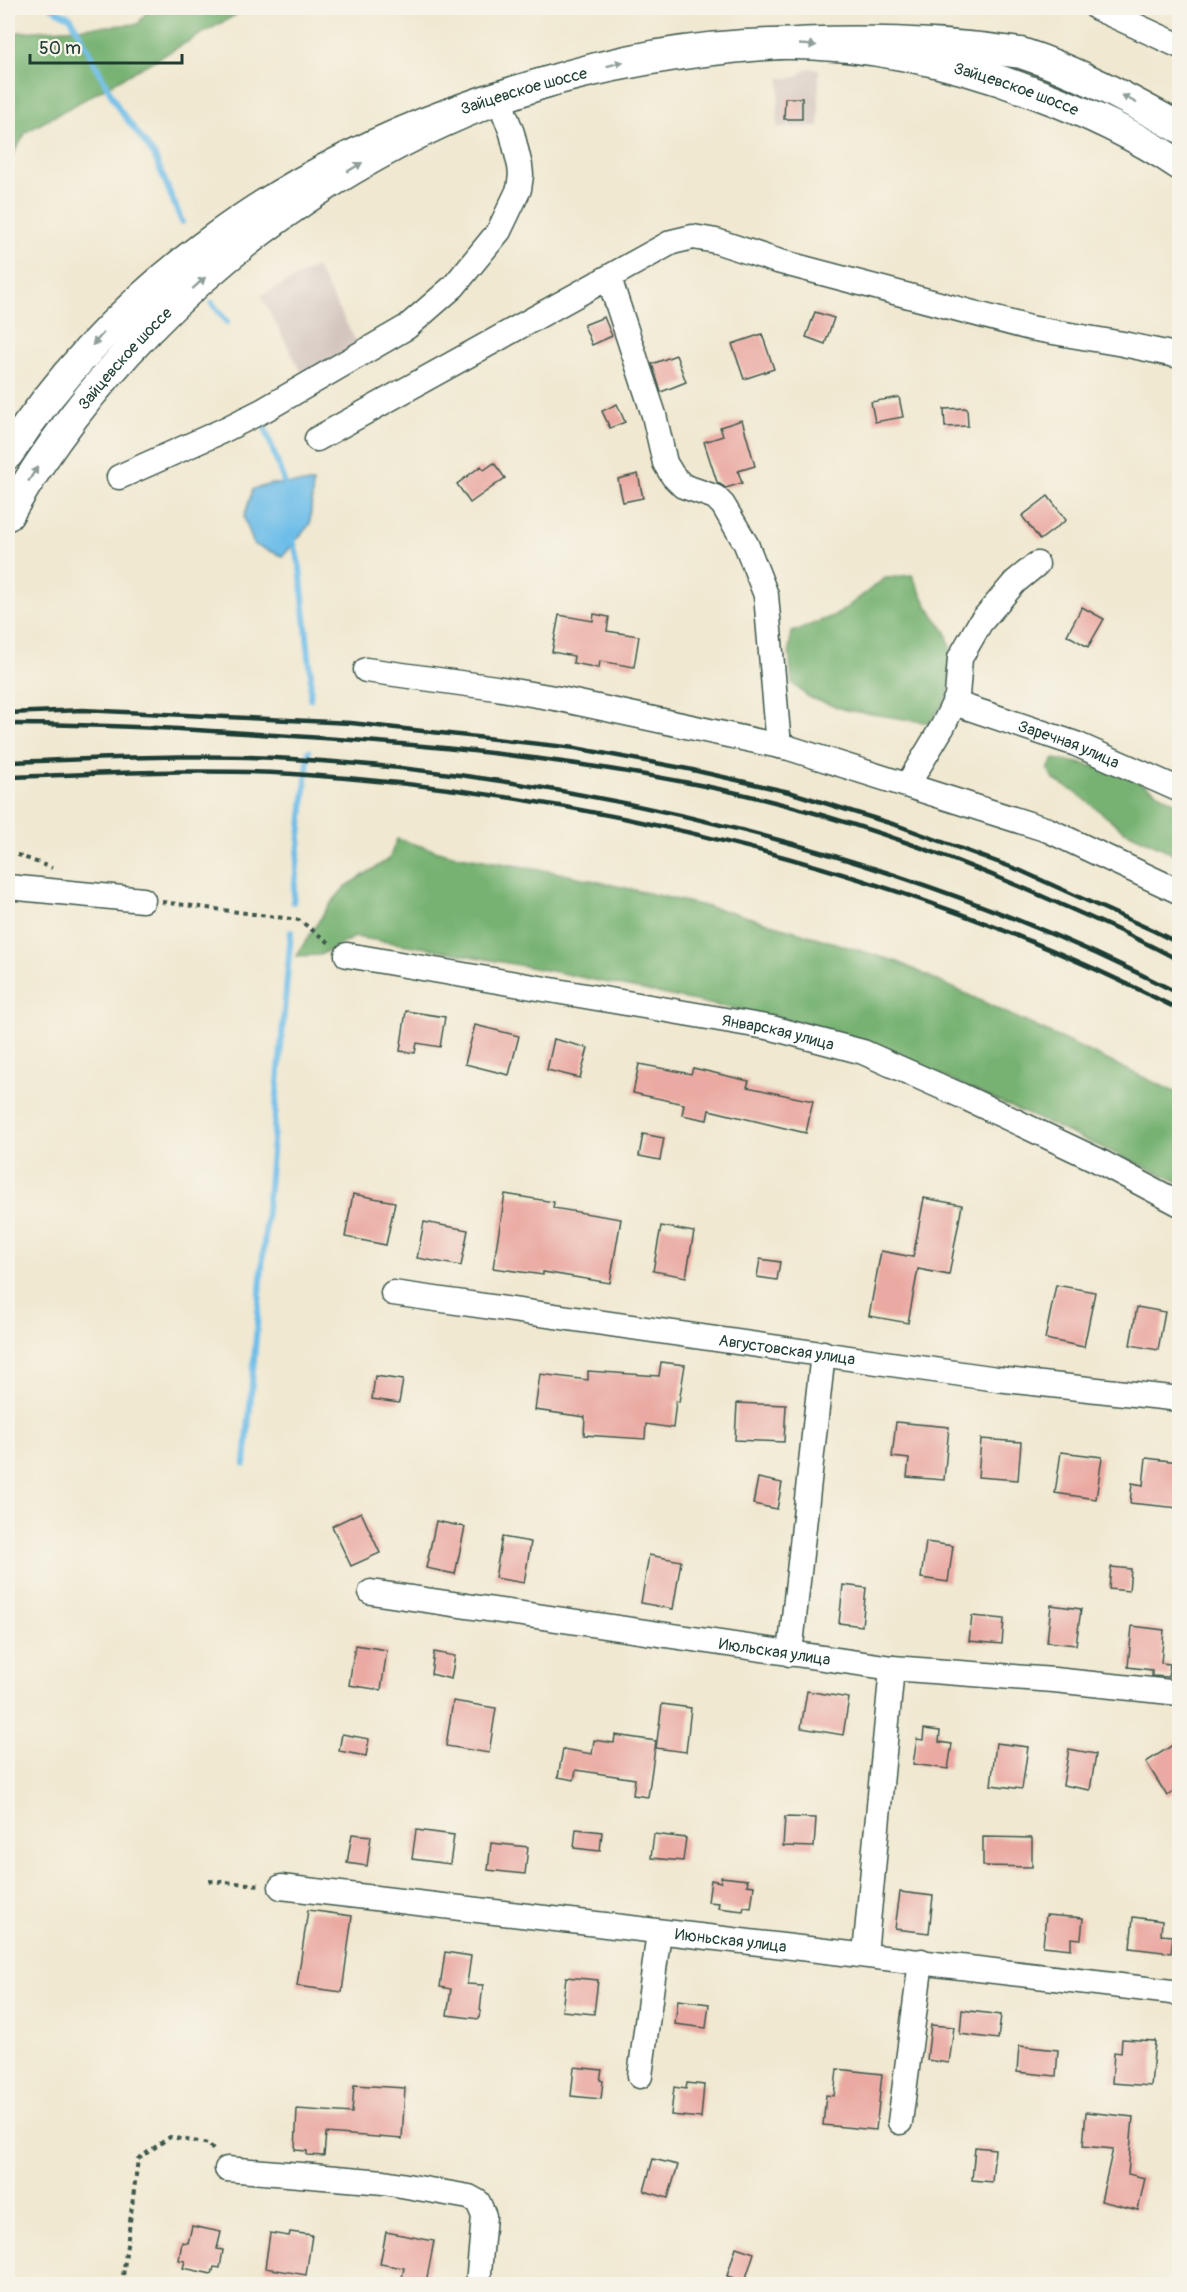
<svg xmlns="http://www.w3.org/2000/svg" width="1187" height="2292" font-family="Pangolin,sans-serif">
<rect width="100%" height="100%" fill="#f7f3e8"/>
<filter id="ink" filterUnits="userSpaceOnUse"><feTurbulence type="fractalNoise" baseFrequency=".0167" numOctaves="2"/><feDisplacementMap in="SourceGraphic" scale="12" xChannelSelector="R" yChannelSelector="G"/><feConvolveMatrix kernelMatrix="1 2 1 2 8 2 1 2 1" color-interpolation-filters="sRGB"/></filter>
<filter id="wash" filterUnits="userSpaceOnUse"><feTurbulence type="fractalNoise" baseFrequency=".008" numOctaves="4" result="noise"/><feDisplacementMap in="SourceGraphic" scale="24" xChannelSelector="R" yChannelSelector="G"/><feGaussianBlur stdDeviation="1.35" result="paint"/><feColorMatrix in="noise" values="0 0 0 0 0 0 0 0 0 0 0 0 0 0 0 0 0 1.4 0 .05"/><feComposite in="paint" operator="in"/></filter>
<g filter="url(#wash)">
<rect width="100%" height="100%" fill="#f0e8d0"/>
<g fill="#cfc0ba">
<polygon points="808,68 819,69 819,127 777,127 780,78 795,78"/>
<polygon points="316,267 358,345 303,375 261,296"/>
</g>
<g fill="#77b272" stroke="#4b7853" stroke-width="1.5">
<polygon points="150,8 248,8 26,132 8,163 8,33 138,24"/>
<polygon points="912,575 929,609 946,632 951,651 949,695 930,723 846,710 808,697 792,683 789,649 792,632 838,614 885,578"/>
<path d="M1054 759C1084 763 1115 770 1143 784 1156 790 1166 800 1179 804V856L1123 830 1077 793 1054 780 1048 769Z"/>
<polygon points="397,839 448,854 560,873 735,913 898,962 1179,1094 1179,1182 917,1065 815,1026 561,973 427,948 355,937 320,955 296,956 328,907 345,887 389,859"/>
</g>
<polygon fill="#6ebee9" stroke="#467e8e" stroke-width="1.5" points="313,483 310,524 283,556 254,545 244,517 253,489 271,484"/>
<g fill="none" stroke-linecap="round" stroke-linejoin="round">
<g stroke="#6ebee9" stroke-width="6">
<polyline points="52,8 71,18 119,109 154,155 182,222"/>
<polyline points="212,303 227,322"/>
<polyline points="262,419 287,490"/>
<polyline points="292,536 300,568 311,676 310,699"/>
<polyline points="293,902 309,751"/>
<polyline points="245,1464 291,932"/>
</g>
</g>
<g id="blocks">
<g fill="#eaaaa3">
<polygon points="785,98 802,98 802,119 784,119"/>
<polygon points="815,312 834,318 825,344 806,337"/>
<polygon points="604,317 612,336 592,345 584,325"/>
<polygon points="762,334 774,369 744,379 732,344"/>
<polygon points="676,355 686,382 661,392 652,364"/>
<polygon points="899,397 903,417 875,422 871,402"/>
<polygon points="617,404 625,422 610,428 602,411"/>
<polygon points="967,408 968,426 945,427 944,409"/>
<polygon points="742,420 755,466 738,471 742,483 726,488 717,482 704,442 723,436 720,427"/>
<polygon points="494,463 505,478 470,503 457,484 481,466 484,470"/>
<polygon points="638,474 643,498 623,502 618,479"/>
<polygon points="1048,496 1066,520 1040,540 1022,516"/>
<polygon points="1082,607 1104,619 1088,647 1067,635"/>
<polygon points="594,614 609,617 607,631 639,636 634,667 600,661 599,668 573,663 574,656 552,652 559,615 593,621"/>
<polygon points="406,1011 445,1017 440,1047 417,1043 415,1053 400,1051"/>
<polygon points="475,1025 519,1036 509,1075 465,1064"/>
<polygon points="554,1039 588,1048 580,1078 547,1070"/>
<polygon points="639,1064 691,1074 693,1068 749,1081 747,1087 813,1101 806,1133 709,1110 707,1120 682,1115 684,1104 633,1093"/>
<polygon points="643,1134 664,1138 660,1160 639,1156"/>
<polygon points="353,1194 395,1202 386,1245 345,1237"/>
<polygon points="505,1194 554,1202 553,1208 621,1219 610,1283 543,1272 543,1275 493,1268"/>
<polygon points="924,1198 962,1205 949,1275 918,1269 908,1323 869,1316 881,1251 913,1257"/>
<polygon points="424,1222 468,1230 461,1266 417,1258"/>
<polygon points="661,1226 694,1232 686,1277 653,1271"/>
<polygon points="760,1259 780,1262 777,1280 757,1277"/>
<polygon points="1056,1285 1095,1292 1084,1347 1045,1339"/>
<polygon points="1137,1307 1165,1312 1158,1350 1130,1345"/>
<polygon points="661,1362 685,1365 679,1402 676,1401 673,1428 646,1424 645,1439 584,1435 585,1417 535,1410 540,1374 588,1380 588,1371 659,1376"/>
<polygon points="375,1376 403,1380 399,1403 372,1399"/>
<polygon points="737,1403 786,1405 784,1442 735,1440"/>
<polygon points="896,1422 949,1427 944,1480 907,1477 909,1459 892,1457"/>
<polygon points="981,1439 1021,1442 1018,1480 978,1477"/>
<polygon points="1061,1452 1102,1457 1096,1499 1055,1493"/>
<polygon points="1146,1458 1178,1462 1176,1475 1179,1476 1179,1508 1130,1503 1132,1483 1143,1485"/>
<polygon points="758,1478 782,1483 777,1509 753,1504"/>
<polygon points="361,1512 380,1553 351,1566 332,1526"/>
<polygon points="436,1521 465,1527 455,1574 426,1568"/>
<polygon points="502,1537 531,1542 524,1583 495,1578"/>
<polygon points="926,1542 953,1546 948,1582 921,1578"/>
<polygon points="649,1555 681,1561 673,1609 641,1603"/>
<polygon points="1111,1567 1131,1569 1129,1591 1109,1589"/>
<polygon points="843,1585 866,1588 862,1626 839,1623"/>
<polygon points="1051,1605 1081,1609 1076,1645 1047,1642"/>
<polygon points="972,1616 1004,1619 1002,1644 969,1641"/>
<polygon points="1132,1626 1164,1630 1161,1663 1170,1664 1168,1677 1152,1676 1152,1670 1128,1667"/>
<polygon points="355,1645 387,1650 381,1690 349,1685"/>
<polygon points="434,1652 455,1656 451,1679 431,1674"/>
<polygon points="807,1691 849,1698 843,1735 801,1728"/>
<polygon points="453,1701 496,1708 489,1753 446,1746"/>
<polygon points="662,1704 691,1708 686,1752 656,1748"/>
<polygon points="924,1729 940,1731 939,1742 952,1744 948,1769 913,1764 917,1739 923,1740"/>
<polygon points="342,1734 369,1739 366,1756 339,1751"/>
<polygon points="615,1735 656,1741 648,1797 633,1795 635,1779 576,1770 574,1780 558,1777 563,1749 592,1754 594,1740 614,1743"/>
<polygon points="1179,1741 1179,1788 1167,1796 1146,1762"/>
<polygon points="996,1743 1028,1747 1022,1789 991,1785"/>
<polygon points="1069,1749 1096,1754 1090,1790 1063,1785"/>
<polygon points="785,1817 816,1818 814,1847 783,1846"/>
<polygon points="576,1829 602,1832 600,1851 574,1848"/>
<polygon points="416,1830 454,1835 450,1864 412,1859"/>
<polygon points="352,1834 371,1836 367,1866 347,1863"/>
<polygon points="654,1834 686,1838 683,1861 651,1858"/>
<polygon points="983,1837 1032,1838 1032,1867 983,1866"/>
<polygon points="491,1843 528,1847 525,1874 488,1870"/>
<polygon points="721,1877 748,1880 747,1885 754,1886 751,1908 744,1907 743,1911 718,1908 719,1903 708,1902 711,1880 721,1882"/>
<polygon points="900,1892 933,1896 929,1933 895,1929"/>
<polygon points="308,1910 352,1916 342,1992 297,1986"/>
<polygon points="1046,1915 1083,1918 1081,1939 1071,1938 1071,1949 1043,1946"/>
<polygon points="1133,1917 1162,1921 1161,1935 1173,1936 1171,1953 1130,1948"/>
<polygon points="445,1952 471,1956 467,1984 483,1985 479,2019 447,2015 451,1989 440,1987"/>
<polygon points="566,1977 598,1980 594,2014 562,2011"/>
<polygon points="678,2000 709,2004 706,2028 675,2024"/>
<polygon points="962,2010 1001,2015 998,2039 960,2034"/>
<polygon points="931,2025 954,2027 949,2063 927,2060"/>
<polygon points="1122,2039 1155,2041 1151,2086 1112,2083 1114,2052 1121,2053"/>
<polygon points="1019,2046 1058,2050 1056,2076 1017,2072"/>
<polygon points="574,2067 602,2070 600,2080 603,2081 601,2099 571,2096"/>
<polygon points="837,2069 882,2074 876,2130 823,2125 826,2095 834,2096"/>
<polygon points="687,2083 704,2085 701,2118 671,2115 674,2087 686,2089"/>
<polygon points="354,2085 405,2088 402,2139 326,2133 324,2156 307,2155 307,2151 295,2150 297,2109 352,2113"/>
<polygon points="1086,2112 1133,2117 1128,2174 1145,2178 1138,2210 1101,2201 1113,2149 1083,2146"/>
<polygon points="975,2147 995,2149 992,2182 972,2180"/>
<polygon points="653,2159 678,2165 668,2198 644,2191"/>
<polygon points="192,2226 221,2232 217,2249 223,2250 220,2268 214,2267 212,2274 183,2268 185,2261 179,2260 182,2242 188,2243"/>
<polygon points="290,2232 312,2235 306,2275 265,2268 270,2233 289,2236"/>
<polygon points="386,2232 434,2241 426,2283 402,2278 404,2268 380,2264"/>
<polygon points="736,2247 754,2253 745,2281 727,2276"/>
</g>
</g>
</g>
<g filter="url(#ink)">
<use href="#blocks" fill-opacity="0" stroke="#3e574b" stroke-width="1.5"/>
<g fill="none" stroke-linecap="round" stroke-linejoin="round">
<defs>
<g id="minor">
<polyline points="1097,8 1180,46"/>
<polyline points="609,278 654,415 665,463 673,476 683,486 715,497 723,505 746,544 766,595 779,746"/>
<polyline points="317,439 672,242 693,237 716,241 777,261 1030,328 1123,344 1180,356"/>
<polyline points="119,477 222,431 264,410 407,327 454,286 499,231 519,189 521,175 520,166 512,133 499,99"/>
<polyline points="366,670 496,688 560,699 789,748 1048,830 1180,892"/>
<path id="s1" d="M954 703 1076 744 1180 790"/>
<polyline points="908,784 943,726 954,703 957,696 960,658 980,623 1015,582 1037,564"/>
<polyline points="8,887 143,900"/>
<path id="s2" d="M347 955 772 1028 863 1052 962 1096 1097 1160 1180 1204"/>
<path id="s3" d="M393 1293 997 1379 1180 1399"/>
<path id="s4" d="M371 1592 892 1668 1054 1680 1180 1693"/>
<polyline points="790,1654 823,1353"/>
<path id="s5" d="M281 1887C581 1923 880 1956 1180 1993"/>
<polyline points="865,1954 892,1668"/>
<polyline points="640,2076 659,1932"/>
<polyline points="900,2122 921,1961"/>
<polyline points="227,2169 384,2182 469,2197 478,2202 484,2216 478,2284"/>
</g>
<g id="major">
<path id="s6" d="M8 454C218 131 643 0 1021 53 1077 71 1128 99 1180 128"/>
<path id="s7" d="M8 515C160 250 460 52 770 44 859 42 950 61 1032 92 1084 111 1134 134 1180 165"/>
</g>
</defs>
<use href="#minor" stroke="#3e574b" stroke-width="27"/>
<use href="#major" stroke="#3e574b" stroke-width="33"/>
<g stroke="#3e574b" stroke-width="4" stroke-dasharray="4.5 4.5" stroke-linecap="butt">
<polyline points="8,547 12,540"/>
<polyline points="8,855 18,855 52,868"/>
<polyline points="162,902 299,920 331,944"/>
<polyline points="209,1881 262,1885"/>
<polyline points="122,2284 138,2159 170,2137 209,2144 215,2153"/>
</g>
<use href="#minor" stroke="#fff" stroke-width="24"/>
<use href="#major" stroke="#fff" stroke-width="30"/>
<g stroke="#1f3d34" stroke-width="4.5">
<polyline points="8,713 83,710 351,723 575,748 688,769 789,792 899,826 1019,870 1154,931 1180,944"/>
<path d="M8 724C103 724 197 730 293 736 424 744 555 757 684 782 809 805 938 850 1053 901 1096 920 1139 938 1180 961"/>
<path d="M8 762C102 759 198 753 293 759 591 777 914 857 1180 994"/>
<path d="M8 777C102 774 198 768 293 774 594 793 911 872 1180 1010"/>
</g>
</g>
<defs><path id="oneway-solid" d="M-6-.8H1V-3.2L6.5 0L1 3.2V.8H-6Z" transform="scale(1.5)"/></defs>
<g fill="#8f9e9a">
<use href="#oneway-solid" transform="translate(808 45) rotate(3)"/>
<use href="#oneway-solid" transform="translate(615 64) rotate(-15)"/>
<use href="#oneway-solid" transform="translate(1129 99) rotate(-152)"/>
<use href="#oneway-solid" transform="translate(355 167) rotate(-31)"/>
<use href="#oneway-solid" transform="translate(199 283) rotate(-42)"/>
<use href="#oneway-solid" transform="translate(98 339) rotate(132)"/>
<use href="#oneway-solid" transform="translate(33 474) rotate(-57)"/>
</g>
</g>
<g text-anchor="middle" stroke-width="5" stroke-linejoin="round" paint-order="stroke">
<g font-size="16" fill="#1f3d34" stroke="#f7f3e8">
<text dy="6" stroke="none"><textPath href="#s7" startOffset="1186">Зайцевское шоссе</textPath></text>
<text dy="6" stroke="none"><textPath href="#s6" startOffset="645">Зайцевское шоссе</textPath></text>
<text dy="6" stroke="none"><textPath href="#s7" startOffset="196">Зайцевское шоссе</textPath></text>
<text dy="6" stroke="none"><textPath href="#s1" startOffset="122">Заречная улица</textPath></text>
<text dy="6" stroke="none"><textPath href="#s2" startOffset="438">Январская улица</textPath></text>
<text dy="6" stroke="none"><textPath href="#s3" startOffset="398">Августовская улица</textPath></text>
<text dy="6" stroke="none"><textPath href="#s4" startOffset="408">Июльская улица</textPath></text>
<text dy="6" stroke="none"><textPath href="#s5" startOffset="453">Июньская улица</textPath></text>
</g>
</g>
<rect width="1187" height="2292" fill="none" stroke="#f7f3e8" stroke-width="30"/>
<path d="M30 54v9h152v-9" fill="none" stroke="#1f3d34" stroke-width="3"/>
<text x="39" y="54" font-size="18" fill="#1f3d34" stroke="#f7f3e8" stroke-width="4.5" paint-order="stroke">50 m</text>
</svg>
